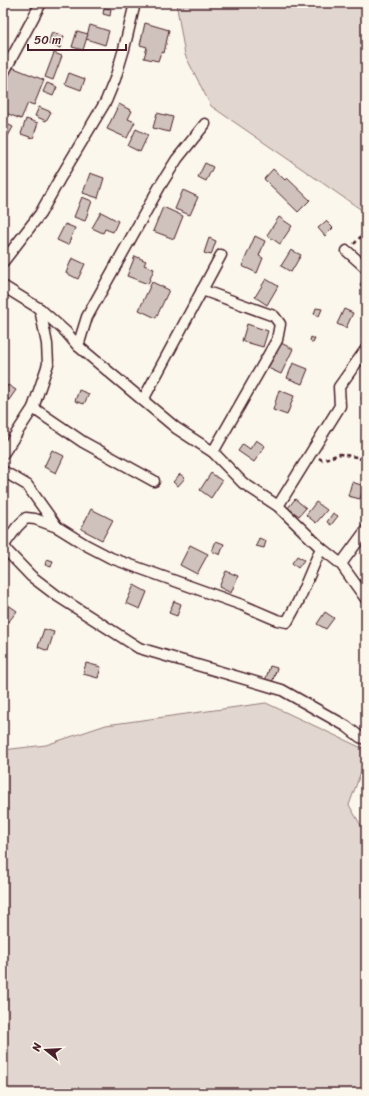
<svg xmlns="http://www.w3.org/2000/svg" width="369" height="1096" font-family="Sriracha,sans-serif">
<rect width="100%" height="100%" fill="#fbf7ec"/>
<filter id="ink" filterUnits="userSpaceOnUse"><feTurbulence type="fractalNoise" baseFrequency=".025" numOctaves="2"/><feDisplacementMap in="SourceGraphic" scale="8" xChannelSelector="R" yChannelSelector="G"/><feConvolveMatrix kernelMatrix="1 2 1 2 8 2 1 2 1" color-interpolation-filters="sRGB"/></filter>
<g filter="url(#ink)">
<g fill="#e2d7d0" stroke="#967b7e">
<polygon points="179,3 366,3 366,213 211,106 185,55 177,8"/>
<polygon points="266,703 366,750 366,758 349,805 366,834 366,1093 5,1093 3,1091 3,750 46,745 106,725"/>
</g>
<g fill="#cfc2bc" stroke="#4a1f2b">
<polygon points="3,5 8,8 3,16"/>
<polygon points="104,8 111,9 110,16 103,14"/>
<polygon points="145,23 169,30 164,53 161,52 158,61 144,58 147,47 140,45"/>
<polygon points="90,25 109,31 105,45 86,39"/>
<polygon points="77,31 88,34 83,50 72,47"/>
<polygon points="52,32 64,36 60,48 48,44"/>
<polygon points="54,53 62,56 53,80 45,77"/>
<polygon points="9,66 44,80 34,105 28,103 21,119 3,112 3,80"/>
<polygon points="69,73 85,79 81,90 65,84"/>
<polygon points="47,83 57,87 53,96 43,92"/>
<polygon points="119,104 132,111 128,119 135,122 127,138 107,129"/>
<polygon points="39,107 51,112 46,121 35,116"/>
<polygon points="157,113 173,117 169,132 153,128"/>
<polygon points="26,119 38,123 33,138 21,134"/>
<polygon points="3,122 13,127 3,145"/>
<polygon points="136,129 148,135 140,152 128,146"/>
<polygon points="205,163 213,167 206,181 198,177"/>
<polygon points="273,169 285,180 287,178 310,200 298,212 264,179"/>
<polygon points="90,173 104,178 98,198 83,193"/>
<polygon points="183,190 198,197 190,215 175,209"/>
<polygon points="82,197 92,201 85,221 74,217"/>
<polygon points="163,207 183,216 174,239 153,231"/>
<polygon points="101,212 118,221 113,232 105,229 103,233 92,228"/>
<polygon points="279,217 292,226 280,244 267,235"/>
<polygon points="326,221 333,228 325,236 318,228"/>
<polygon points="65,224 75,228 68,245 57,240"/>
<polygon points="255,236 265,241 259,256 263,258 257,273 242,266"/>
<polygon points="209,238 216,241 211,255 204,253"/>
<polygon points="291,250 301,255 291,272 281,266"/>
<polygon points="135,256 146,261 144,265 154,269 148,284 127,276"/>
<polygon points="72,258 85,264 78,279 66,273"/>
<polygon points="365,275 366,275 366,288 360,285"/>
<polygon points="266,279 278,286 267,305 255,297"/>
<polygon points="152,282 169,290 156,318 139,310"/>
<polygon points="316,308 322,309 319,316 314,314"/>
<polygon points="344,309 353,313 346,328 337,324"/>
<polygon points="247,324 268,331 263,347 242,341"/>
<polygon points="311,337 315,339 313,343 310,341"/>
<polygon points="281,343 293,349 281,374 268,368"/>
<polygon points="293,363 308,369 302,384 287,378"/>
<polygon points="8,385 16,390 9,400 3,395 3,392"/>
<polygon points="366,388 366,401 361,399"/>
<polygon points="79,390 89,394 84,404 75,401"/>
<polygon points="279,390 294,396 287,415 273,410"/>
<polygon points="256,440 265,446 254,462 238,451 243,444 250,449"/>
<polygon points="52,450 64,456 56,473 44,467"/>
<polygon points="211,473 222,481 211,498 200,490"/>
<polygon points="180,474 185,478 178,486 173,482"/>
<polygon points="352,482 364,486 360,499 348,496"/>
<polygon points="295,499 306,508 299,516 288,508"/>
<polygon points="316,502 327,510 316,523 306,515"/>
<polygon points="91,509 113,520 102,540 81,529"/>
<polygon points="333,513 338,516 331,525 327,522"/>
<polygon points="259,538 266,541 264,548 256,546"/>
<polygon points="216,541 224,544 220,555 212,551"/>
<polygon points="190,545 208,554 197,574 180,565"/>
<polygon points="297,556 304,560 298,568 292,563"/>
<polygon points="47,559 53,561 51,567 45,565"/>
<polygon points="226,571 238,576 231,593 219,587"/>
<polygon points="134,585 147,592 140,609 126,603"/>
<polygon points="174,601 181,604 177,616 169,613"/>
<polygon points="4,602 17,611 3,629 3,604"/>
<polygon points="325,612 334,618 326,629 317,624"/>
<polygon points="44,629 54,632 48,651 38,647"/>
<polygon points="86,663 101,667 98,678 83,674"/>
<polygon points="270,666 277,668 272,683 265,681"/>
</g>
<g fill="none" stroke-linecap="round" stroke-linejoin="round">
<defs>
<g id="minor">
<polyline points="3,74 41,3"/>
<polyline points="347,251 366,268"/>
<polyline points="3,262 40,214 59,180 106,101 115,79 124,49 135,3"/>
<polyline points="3,286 40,309 66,332 78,346 176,428 213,452 243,483 278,506 321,548 341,564 366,599"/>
<polyline points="202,290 274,316 280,324 277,340 213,452"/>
<polyline points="78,346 87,317 160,186 177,159 205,124"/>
<polyline points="143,400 221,255"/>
<polyline points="33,408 83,442 154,481"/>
<polyline points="3,454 33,408 48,364 47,344 40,309"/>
<polyline points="3,471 27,485 57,527"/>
<polyline points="278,506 340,406 339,387 366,349"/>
<polyline points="3,543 7,551 31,576 56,595 139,648 282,690 346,726 360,737 366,739"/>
<polyline points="4,545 17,527 26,518 35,519 57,527 86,545 111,558 242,605 277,620 287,622 298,602 321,548"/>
<polyline points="341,564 366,530"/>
</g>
</defs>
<use href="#minor" stroke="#4a1f2b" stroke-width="13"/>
<g stroke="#4a1f2b" stroke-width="2.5" stroke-dasharray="4 3" stroke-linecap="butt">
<polyline points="354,244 366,231"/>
<polyline points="319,458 322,460 340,454 356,457 366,461"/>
</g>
<use href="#minor" stroke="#fbf7ec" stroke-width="10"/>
</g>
</g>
<rect width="369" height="1096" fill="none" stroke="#fbf7ec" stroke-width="16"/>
<rect x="8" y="8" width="353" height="1080" fill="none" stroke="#4a1f2b" stroke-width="1.5" filter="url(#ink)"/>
<g transform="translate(46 1050) rotate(288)" stroke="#fbf7ec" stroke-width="3" paint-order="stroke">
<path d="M0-3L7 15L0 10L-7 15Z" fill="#4a1f2b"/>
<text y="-6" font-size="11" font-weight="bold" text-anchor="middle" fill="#4a1f2b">N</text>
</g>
<path d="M28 44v6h98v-6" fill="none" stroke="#4a1f2b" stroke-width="2"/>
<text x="34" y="44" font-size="12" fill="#4a1f2b" stroke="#fbf7ec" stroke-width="3" paint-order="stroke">50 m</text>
</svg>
